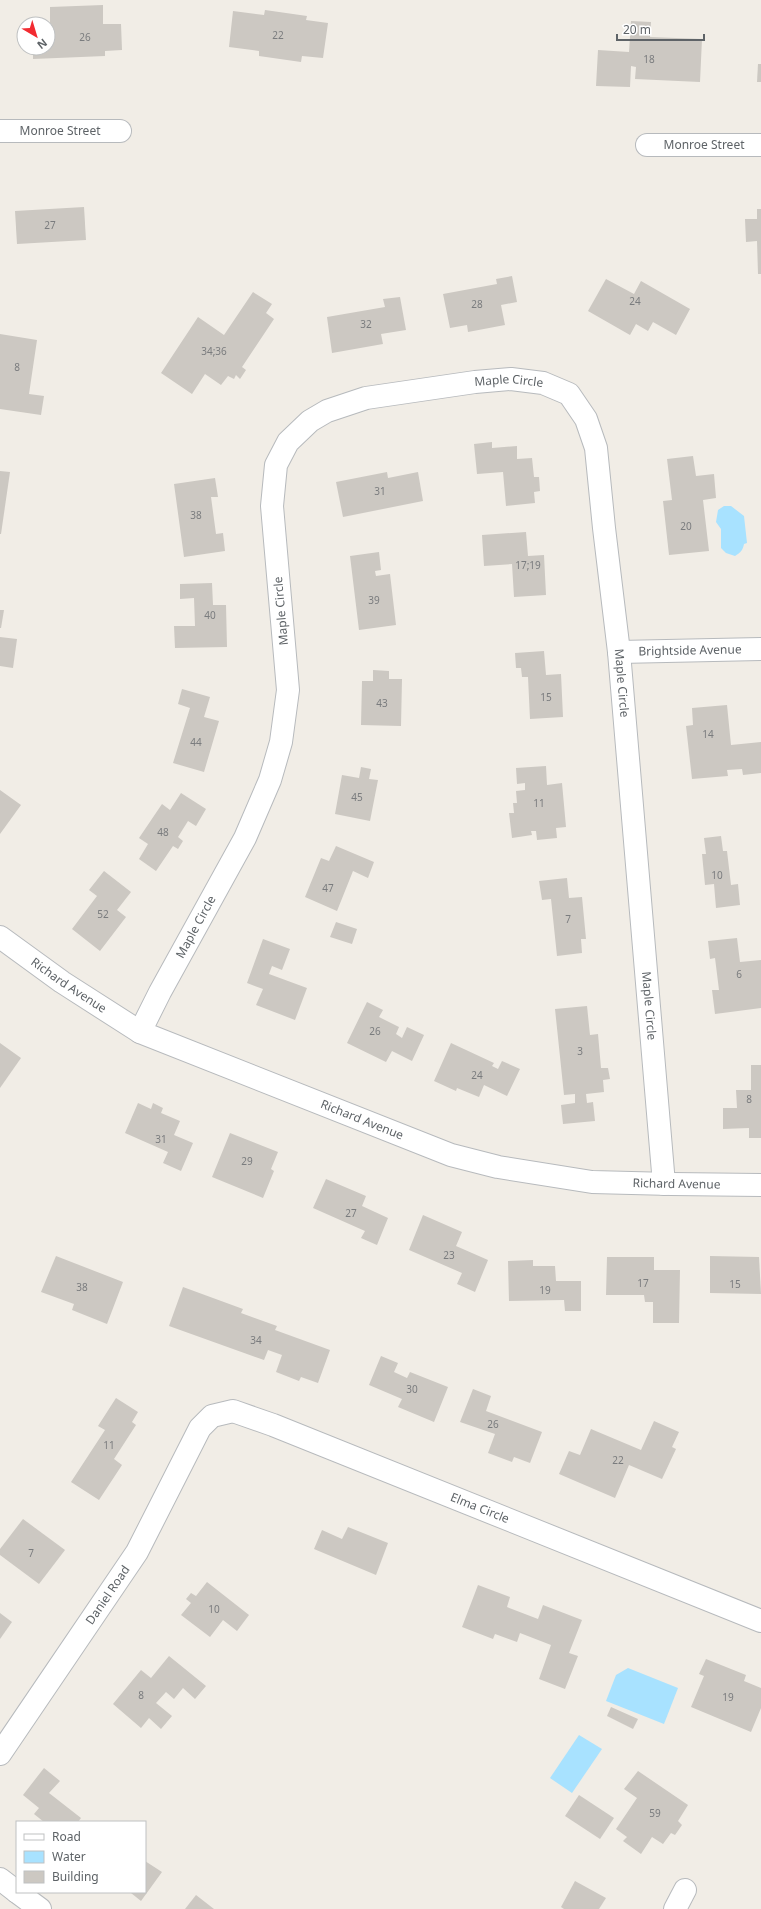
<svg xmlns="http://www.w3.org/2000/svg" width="761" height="1909" font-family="'Noto Sans',sans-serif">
<rect width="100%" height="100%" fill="#f1ede6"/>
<g fill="#a8e2ff">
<path d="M724 506H731L744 516 747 543 744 544C743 550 740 553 735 556L726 553 721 548V529L716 522 718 510Z"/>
<polygon points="628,1668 678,1688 664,1724 606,1701 616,1675"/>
<polygon points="579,1735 602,1749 572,1793 550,1778"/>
</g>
<g fill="#ccc8c2">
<polygon points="103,5 103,24 121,24 122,50 105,51 105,56 33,59 33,48 48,48 48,25 50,25 50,7"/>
<polygon points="265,10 307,16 306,20 328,23 323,58 302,56 301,62 259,56 259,51 229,47 233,11 264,15"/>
<polygon points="631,21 651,22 650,37 702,39 700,82 635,79 636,67 631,66 630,87 596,86 598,50 629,52"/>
<polygon points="758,64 761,64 761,82 757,82"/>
<polygon points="84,207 86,240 17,244 15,211"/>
<polygon points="757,209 761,209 761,274 758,274 757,241 746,242 745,219 757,219"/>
<polygon points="512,276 517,302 501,305 505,325 468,332 467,325 450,328 443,294 497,284 496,279"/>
<polygon points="606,279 634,294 641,281 690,309 676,335 653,322 648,331 636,324 630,335 588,311"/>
<polygon points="253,292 272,304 266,313 274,319 242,367 246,370 240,379 236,375 234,379 228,376 221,385 205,374 192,394 161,373 198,317 224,335"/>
<polygon points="400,297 406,330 381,334 383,344 332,353 327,317 385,307 383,299"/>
<polygon points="0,334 37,340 29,394 44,396 41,415 0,409"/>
<polygon points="492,442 492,448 517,446 517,459 532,458 534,477 539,477 540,491 534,492 535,503 506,506 503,472 477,474 474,444"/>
<polygon points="693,456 696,476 714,474 716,498 703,500 709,551 669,555 663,501 672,500 667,459"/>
<polygon points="0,471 10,472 1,534 0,534"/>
<polygon points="387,472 388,478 418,472 423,501 343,517 336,482"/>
<polygon points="215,478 218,497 211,497 216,534 223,533 225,551 184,557 174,484"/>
<polygon points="526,532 528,556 544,555 546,595 514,597 512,564 484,566 482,535"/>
<polygon points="379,552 381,570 375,571 376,576 390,574 396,625 359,630 350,556"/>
<polygon points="212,583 213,605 226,605 227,647 175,648 174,626 195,626 194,598 180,599 180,584"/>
<polygon points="0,610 4,610 1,628 0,628"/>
<polygon points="0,637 17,639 13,668 0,666"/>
<polygon points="544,651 546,675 561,674 563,717 530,719 528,677 522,677 521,668 516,668 515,653"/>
<polygon points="373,670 389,671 389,679 402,679 401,726 361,725 362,681 373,681"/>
<polygon points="182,689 210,697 204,717 219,721 204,772 173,763 190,708 178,704"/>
<polygon points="727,705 731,745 761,742 761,773 743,775 742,769 727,770 728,776 692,779 686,726 693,725 692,708"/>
<polygon points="546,766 547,785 562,783 566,827 556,828 557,838 537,840 536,831 531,831 532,835 512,838 509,813 514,813 513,803 517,803 516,791 525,790 525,783 517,784 516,768"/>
<polygon points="361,767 371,769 369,779 378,780 370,821 335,814 342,775 359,778"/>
<polygon points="0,790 21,805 0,834"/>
<polygon points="181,793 206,809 196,826 188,821 178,837 183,841 178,849 173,846 156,871 139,859 148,844 139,838 162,804 170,810"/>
<polygon points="721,836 723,851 727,851 731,885 738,884 740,905 716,908 714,884 705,885 702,854 706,854 704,838"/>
<polygon points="336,846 374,862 368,878 353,871 337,911 305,897 321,858 329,861"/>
<polygon points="104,871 131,892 117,910 126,917 100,951 72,929 97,896 89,890"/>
<polygon points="567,878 569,898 582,897 586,939 581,939 582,953 557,956 551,899 542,900 539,881"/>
<polygon points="336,922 357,929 352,944 330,937"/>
<polygon points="737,938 740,962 761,960 761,1008 715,1014 712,990 719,990 715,958 710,959 708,941"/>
<polygon points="263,939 290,949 282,970 272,966 269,974 307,988 295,1020 256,1005 263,989 247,983"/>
<polygon points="367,1002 383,1010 379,1017 399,1027 396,1034 402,1038 407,1027 424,1035 412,1061 392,1051 386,1062 347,1043"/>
<polygon points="587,1006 590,1035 598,1034 601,1068 608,1068 610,1079 603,1080 604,1092 586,1094 587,1103 593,1102 595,1121 563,1124 561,1105 575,1103 575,1094 564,1095 555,1009"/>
<polygon points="0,1043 21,1058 0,1088"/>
<polygon points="451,1043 494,1063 492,1066 498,1069 502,1061 520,1069 507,1096 484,1085 479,1097 457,1088 456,1091 434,1081"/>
<polygon points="751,1065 761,1065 761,1138 749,1138 749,1128 723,1129 723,1108 737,1108 736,1090 751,1090"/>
<polygon points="138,1103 151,1109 153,1103 163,1108 161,1113 180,1121 174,1135 193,1143 181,1171 163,1163 168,1152 125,1133"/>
<polygon points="230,1133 278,1152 271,1169 274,1171 263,1198 212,1177"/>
<polygon points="326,1179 366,1196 362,1206 388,1218 377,1245 361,1238 365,1231 313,1208"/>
<polygon points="423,1215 462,1232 456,1246 488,1260 475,1292 457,1284 462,1273 409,1250"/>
<polygon points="56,1256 123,1282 107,1324 72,1310 74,1304 41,1292"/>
<polygon points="710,1256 759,1257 761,1294 710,1293"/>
<polygon points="607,1257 654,1257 654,1270 680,1270 679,1323 653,1323 653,1302 645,1302 644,1295 606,1295"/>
<polygon points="533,1260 533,1266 555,1266 556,1281 581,1281 581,1311 565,1311 564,1300 509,1301 508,1261"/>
<polygon points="183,1287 243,1309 241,1313 277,1326 275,1330 330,1350 318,1383 301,1377 299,1381 276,1372 282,1355 268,1350 264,1360 169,1326"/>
<polygon points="381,1356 398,1363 394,1372 407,1378 410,1372 448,1387 434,1422 398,1407 402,1399 369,1385"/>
<polygon points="473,1389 491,1396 486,1411 542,1432 530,1463 514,1457 512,1462 488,1453 495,1434 460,1422"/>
<polygon points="116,1398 138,1412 132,1422 136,1425 114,1459 122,1465 99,1500 71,1482 105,1430 98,1426"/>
<polygon points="654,1421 679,1432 672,1447 676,1449 662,1479 629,1465 615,1498 559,1474 569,1451 580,1455 591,1429 641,1450"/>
<polygon points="23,1519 65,1550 39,1584 0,1555 0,1549"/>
<polygon points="348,1527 388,1543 376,1575 314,1549 322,1530 342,1539"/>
<polygon points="207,1582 249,1615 237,1631 223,1620 210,1637 181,1615 191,1603 186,1599 191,1593 196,1596"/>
<polygon points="478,1585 510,1597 507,1607 538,1619 543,1605 582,1620 569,1653 578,1656 565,1689 539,1679 551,1645 520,1633 517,1642 495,1634 493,1639 462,1627"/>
<polygon points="0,1613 12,1622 0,1639"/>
<polygon points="169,1656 206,1686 195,1699 183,1688 174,1699 166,1692 156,1703 172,1716 161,1729 149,1718 141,1728 113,1704 141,1670 151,1678"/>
<polygon points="706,1659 746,1675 744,1681 761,1688 761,1708 751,1732 691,1707 704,1676 699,1674"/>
<polygon points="611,1707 638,1719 633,1729 607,1716"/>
<polygon points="44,1768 60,1781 49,1793 81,1818 78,1822 44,1822 34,1814 39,1808 23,1795"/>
<polygon points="638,1771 688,1805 678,1821 682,1825 675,1835 671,1833 663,1844 652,1837 641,1854 623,1841 627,1837 616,1829 637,1798 624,1789"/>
<polygon points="579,1795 614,1818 600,1839 565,1816"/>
<polygon points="145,1861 162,1872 141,1901 131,1893 145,1892"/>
<polygon points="575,1881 606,1898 599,1909 564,1909 561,1907"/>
<polygon points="196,1895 214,1909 185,1909"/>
</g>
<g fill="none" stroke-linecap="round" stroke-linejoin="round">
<defs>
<g id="street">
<path id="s1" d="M0 131H120"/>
<path id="s2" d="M647 145H761"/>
<path id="s3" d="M619 652 761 649"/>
<path id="s4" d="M0 937 62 982 140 1032 451 1155 498 1167 592 1182 671 1184 761 1185"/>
<path id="s5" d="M140 1032 160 992 245 838 270 780 281 742 288 690 272 506 276 465 288 442 310 421 327 411 366 398 475 382 511 379 543 383 569 394 586 419 596 448 604 528 619 652 664 1184"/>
<path id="s6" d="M0 1754 137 1552 200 1428 212 1416 233 1411 273 1425 761 1621"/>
<polyline points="0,1879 17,1892"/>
<polyline points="17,1892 40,1909"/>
<polyline points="675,1909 685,1890"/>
</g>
</defs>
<use href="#street" stroke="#b7babd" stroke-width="24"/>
<use href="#street" stroke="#fff" stroke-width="22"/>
</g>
<g text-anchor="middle" stroke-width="3" stroke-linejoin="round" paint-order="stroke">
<g font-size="10" fill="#7a7c7e">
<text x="278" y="39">22</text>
<text x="85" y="41">26</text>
<text x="649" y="63">18</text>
<text x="50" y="229">27</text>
<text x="635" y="305">24</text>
<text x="477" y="308">28</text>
<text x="366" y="328">32</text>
<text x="214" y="355">34;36</text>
<text x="17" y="371">8</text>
<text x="380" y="495">31</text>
<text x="196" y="519">38</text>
<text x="686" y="530">20</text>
<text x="528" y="569">17;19</text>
<text x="374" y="604">39</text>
<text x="210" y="619">40</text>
<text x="546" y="701">15</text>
<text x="382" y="707">43</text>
<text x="708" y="738">14</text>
<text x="196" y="746">44</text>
<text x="357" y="801">45</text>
<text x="539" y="807">11</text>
<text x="163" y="836">48</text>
<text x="717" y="879">10</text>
<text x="328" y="892">47</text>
<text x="103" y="918">52</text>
<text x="568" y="923">7</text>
<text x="739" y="978">6</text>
<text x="375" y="1035">26</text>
<text x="580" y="1055">3</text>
<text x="477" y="1079">24</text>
<text x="749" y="1103">8</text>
<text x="161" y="1143">31</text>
<text x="247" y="1165">29</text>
<text x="351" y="1217">27</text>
<text x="449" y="1259">23</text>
<text x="643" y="1287">17</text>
<text x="735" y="1288">15</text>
<text x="82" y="1291">38</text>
<text x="545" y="1294">19</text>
<text x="256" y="1344">34</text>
<text x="412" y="1393">30</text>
<text x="493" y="1428">26</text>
<text x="109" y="1449">11</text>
<text x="618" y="1464">22</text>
<text x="31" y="1557">7</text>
<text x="214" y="1613">10</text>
<text x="141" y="1699">8</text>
<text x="728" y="1701">19</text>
<text x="655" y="1817">59</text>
</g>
<g font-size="12" fill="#5e6367" stroke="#fff">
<text dy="4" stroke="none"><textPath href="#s1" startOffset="60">Monroe Street</textPath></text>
<text dy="4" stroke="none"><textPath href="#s2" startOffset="57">Monroe Street</textPath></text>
<text dy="4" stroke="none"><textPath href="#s5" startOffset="863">Maple Circle</textPath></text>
<text transform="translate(281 611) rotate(-95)" y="4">Maple Circle</text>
<text dy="4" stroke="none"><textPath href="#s3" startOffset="71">Brightside Avenue</textPath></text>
<text dy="4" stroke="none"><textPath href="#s5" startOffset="1223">Maple Circle</textPath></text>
<text dy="4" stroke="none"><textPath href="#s5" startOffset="119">Maple Circle</textPath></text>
<text dy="4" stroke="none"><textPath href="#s4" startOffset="84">Richard Avenue</textPath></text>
<text dy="4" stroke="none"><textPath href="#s5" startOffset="1547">Maple Circle</textPath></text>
<text dy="4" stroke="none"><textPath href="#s4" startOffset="408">Richard Avenue</textPath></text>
<text dy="4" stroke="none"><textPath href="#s4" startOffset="732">Richard Avenue</textPath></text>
<text dy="4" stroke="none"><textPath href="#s6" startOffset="687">Elma Circle</textPath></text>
<text dy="4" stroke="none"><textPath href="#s6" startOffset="192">Daniel Road</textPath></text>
</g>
</g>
<rect x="16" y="1821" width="130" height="72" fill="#ffffff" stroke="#bfc1c2"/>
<rect x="24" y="1834" width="20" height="6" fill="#ffffff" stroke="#bfc1c2"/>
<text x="52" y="1841" font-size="12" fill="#5e6367">Road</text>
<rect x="24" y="1851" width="20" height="12" fill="#a8e2ff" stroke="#bfc1c2"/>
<text x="52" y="1861" font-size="12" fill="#5e6367">Water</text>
<rect x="24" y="1871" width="20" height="12" fill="#ccc8c2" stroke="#bfc1c2"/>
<text x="52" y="1881" font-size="12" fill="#5e6367">Building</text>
<g transform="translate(36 36) rotate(142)"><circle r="19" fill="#ffffff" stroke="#bfc1c2"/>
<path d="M0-3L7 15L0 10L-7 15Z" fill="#f22b31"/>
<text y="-6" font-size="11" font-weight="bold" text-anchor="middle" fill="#5e6367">N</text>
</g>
<path d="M617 34v6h87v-6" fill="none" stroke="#5e6367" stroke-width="2"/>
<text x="623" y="34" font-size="12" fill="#5e6367" stroke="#ffffff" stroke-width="3" paint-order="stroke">20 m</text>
</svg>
